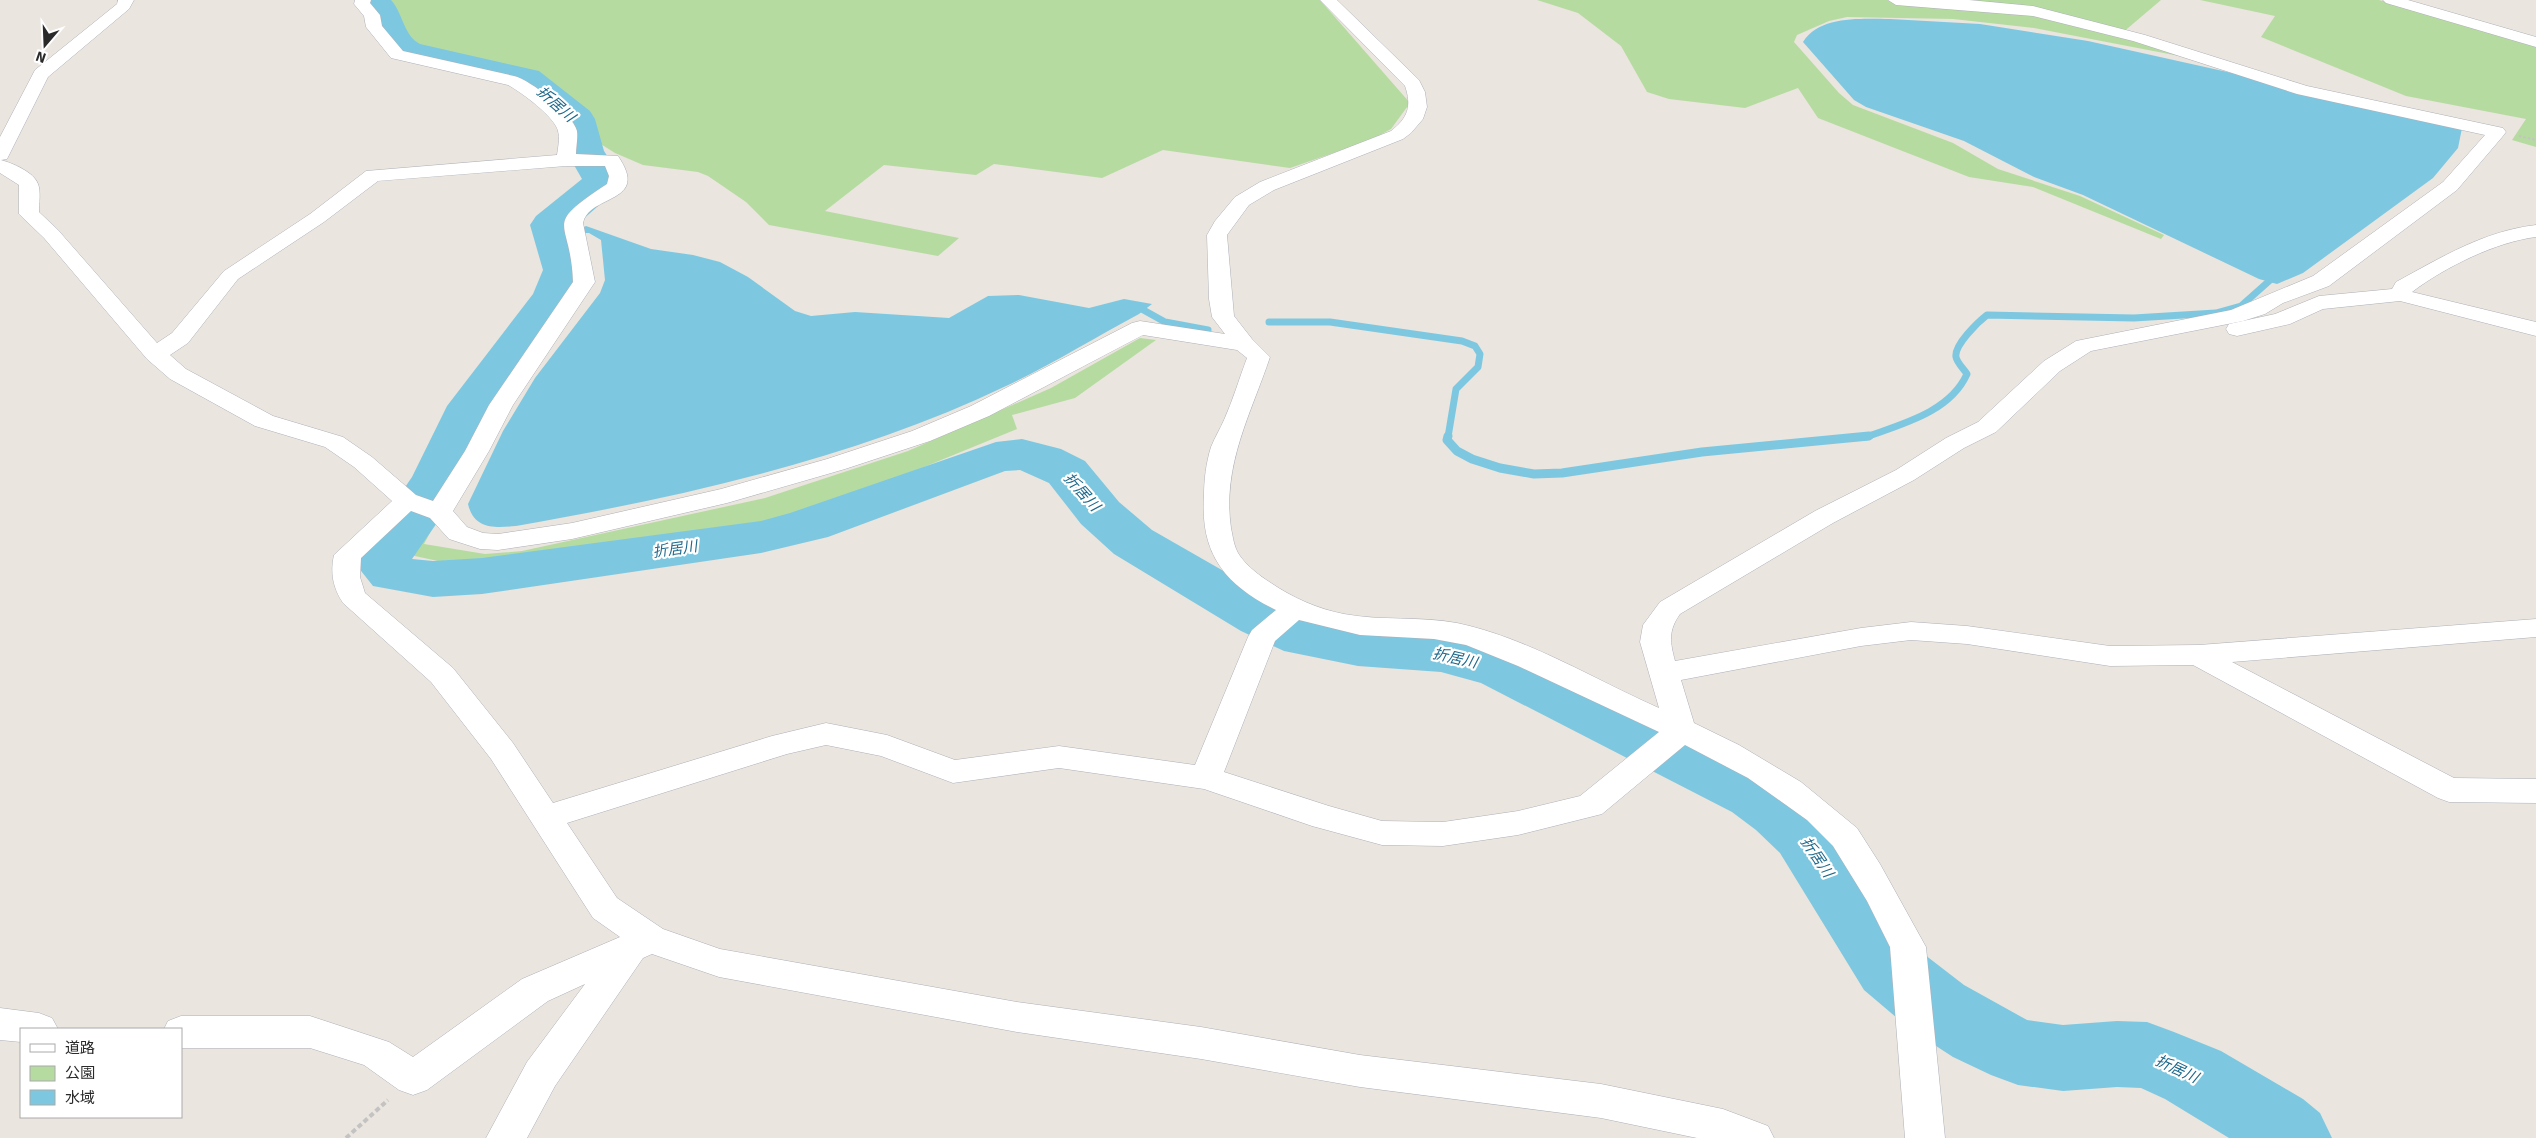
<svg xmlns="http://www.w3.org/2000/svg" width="2536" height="1138" font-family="Signika,'Noto Sans JP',sans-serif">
<rect width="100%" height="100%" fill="#eae5de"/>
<g fill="#b6dba1">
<polygon points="384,0 1320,0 1410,103 1391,129 1371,140 1290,168 1163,150 1102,178 994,164 976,175 884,165 825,211 959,238 938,256 769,225 746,202 708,176 698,172 643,165 615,153 588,136 582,116 529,76 417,51 394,34 390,10 381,3"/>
<polygon points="1537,0 2161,0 2121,34 2200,60 2034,28 1953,19 1847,17 1829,21 1797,35 1794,42 1839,93 1853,105 1953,143 1998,169 2080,196 2164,235 2161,239 2033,187 1969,177 1818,118 1798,88 1745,108 1669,99 1647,92 1621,46 1578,13"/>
<polygon points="2200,0 2379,0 2536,43 2536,147 2512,140 2526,119 2406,96 2261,37 2275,16"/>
<polygon points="1140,338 1156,340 1075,398 1012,415 1017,429 907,474 789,517 726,532 476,565 438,561 401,553 413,535 432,529 424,544 485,554 522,551 765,498 908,451 1051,388"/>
</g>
<g fill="#7dc8e0">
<path d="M1890 19 1980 24 2088 41 2232 73 2462 128 2458 148 2433 178 2303 273 2277 284 2259 279 2083 195 2034 177 1964 141 1866 107 1854 100 1803 42C1820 15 1863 19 1890 19Z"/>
<path d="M586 226 651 249 693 255 720 262 748 277 795 311 811 316 855 312 949 318 988 296 1019 295 1089 308 1124 299 1152 304 1139 314C1094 338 1051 365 1006 386 854 459 681 497 516 526 493 528 474 529 468 504L503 431 535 378 600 293 605 280 601 240 589 233H582V228Z"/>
</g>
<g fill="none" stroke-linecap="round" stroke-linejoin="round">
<g stroke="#7dc8e0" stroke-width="7">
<polyline points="1138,307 1165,322 1208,330"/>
<polyline points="1269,322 1330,322 1462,341 1475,346 1480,354 1478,367 1456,389 1448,437"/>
<path d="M1866 437C1902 424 1950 412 1967 374 1964 369 1957 363 1956 357 1954 345 1978 322 1987 315L2134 318 2216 313 2241 306 2277 274"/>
</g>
<polyline stroke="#7dc8e0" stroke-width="9" points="1448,436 1447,440 1457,451 1472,459 1500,468 1534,474 1562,473 1702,452 1869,436"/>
<path fill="#7dc8e0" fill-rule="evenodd" d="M359 0H391C404 15 403 35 420 44L539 71 590 111 595 119 604 151 622 179 613 193 573 228 587 270 576 296 496 407 464 477 441 517 412 559 433 561 482 558 761 521 790 513 996 442 1022 439 1061 449 1085 461 1119 502 1152 530 1283 605 1319 620 1358 628 1441 632 1523 655 1778 778 1804 796 1828 817 1916 948 1964 985 2027 1020 2063 1025 2117 1021 2147 1022 2174 1032 2221 1051 2303 1099 2320 1113 2332 1138H2229L2165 1099 2141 1088 2117 1087 2063 1091 2018 1085 1991 1075 1953 1057 1910 1029 1864 990 1780 853 1756 830 1732 812 1481 683 1441 672 1358 666 1284 651 1241 631 1114 554 1081 524 1049 483 1020 470 1005 471 828 537 761 553 482 594 433 597 373 586 354 562 412 477 447 406 533 294 543 270 530 225 536 216 582 179 566 151 560 123 515 86 397 59 390 55 374 33 369 14Z"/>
<defs>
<g id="minor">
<path d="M118 0H134L129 9 48 77 7 159 1 160C12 163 34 172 38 184 41 191 39 204 39 212L58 230 157 343 172 333 224 271 310 214 366 171 557 155C558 148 560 138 558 131 555 117 521 92 508 85L391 58 366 27 364 16 354 4 355 0H371L370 3 380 15 382 26 403 51 514 76C531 80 573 114 577 131 578 138 576 147 576 154L618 156C651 204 589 194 583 223L595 282 513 405 489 451 453 511 467 527 483 533 498 534 572 523 721 489 827 459 912 431 971 406 1132 323 1140 321 1225 334 1212 317 1209 299 1207 235 1215 221 1235 197 1260 182 1391 131C1408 118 1412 106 1405 86L1320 0H1337L1419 80 1425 92 1427 107 1423 119 1411 133 1403 139 1274 190 1249 205 1227 235 1234 316 1252 339 1270 357C1251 414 1222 465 1231 528 1233 537 1234 548 1240 556 1248 567 1260 576 1271 583 1293 598 1318 609 1344 614 1381 621 1420 616 1457 623 1528 638 1593 679 1659 708L1640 642 1643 625 1660 602 1815 511 1896 470 1946 438 1978 422 2044 361 2076 341 2231 310 2313 276 2443 182 2485 135 2297 94 2133 41 2033 16 1896 5 1888 0H1969L2033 6 2145 35 2307 86 2503 128 2506 132 2503 136 2457 190 2329 286 2283 303 2265 314 2243 321 2091 351 2060 371 1996 432 1964 448 1914 480 1833 523 1680 614C1668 631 1670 642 1675 661L1861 628 1911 622 1967 626 2110 646 2199 645 2536 619V637L2232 662 2454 778 2536 779V803L2449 802 2438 798 2193 665 2110 666 1967 644 1911 640 1861 646 1681 680 1694 723 1739 745 1801 782 1857 828 1880 864 1926 947 1945 1138H1905L1890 947 1867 901 1833 846 1807 820 1748 778 1685 745 1602 814 1518 835 1443 846 1382 845 1312 826 1204 789 1059 768 953 783 881 756 826 745 787 754 567 823 617 898 663 929 720 949 1017 1002 1201 1027 1360 1055 1601 1084 1723 1109 1768 1126 1774 1138H1697L1601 1118 1360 1087 1201 1059 1017 1032 719 977 652 954 643 958 555 1086 527 1138H486L527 1062 585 984 548 1001 427 1090 413 1095 399 1090 364 1065 310 1048H181V1029H164L168 1021 181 1016H310L389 1042 413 1057 522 979 620 937 593 918 491 759 431 682 343 603C333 588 330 573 334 555L392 501 354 467 325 447 255 426 170 379 147 359 44 238 19 214V185L0 173V137L35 70 117 4ZM566 166H605L609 176 607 184C540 228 571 217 573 282L489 405 465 451 433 501 416 495 372 457 343 437 273 416 186 369 170 355 188 343 238 279 324 222 378 181ZM1143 335 1237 350 1247 358C1239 379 1233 400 1224 420 1220 429 1215 437 1211 447 1206 463 1204 480 1204 496 1200 554 1225 585 1276 610L1252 630 1248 637 1195 765 1059 746 955 760 887 735 826 723 772 736 553 803 513 743 453 668 365 593 360 577 361 558 411 511 430 518 449 539 480 549 498 550 572 539 727 503 845 469 930 441 989 416ZM1299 620 1360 635 1434 639 1466 645 1518 666 1659 732 1580 796 1518 811 1443 822 1382 821 1329 806 1224 772 1275 641Z"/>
<polygon points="2383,0 2408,0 2536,37 2536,47 2386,3"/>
<path d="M2536 225V237C2496 242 2445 267 2412 292L2536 322V336L2400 301 2323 309 2290 324 2237 336 2229 334 2226 329 2229 324 2275 314 2319 296 2392 289 2396 282C2442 257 2484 231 2536 225Z"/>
<polygon points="0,1008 39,1013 52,1018 58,1029 21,1029 21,1042 0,1040"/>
</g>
</defs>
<use href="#minor" stroke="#aeb0b9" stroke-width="1"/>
<polyline stroke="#c3c3c3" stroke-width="2" stroke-dasharray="2.5 2" stroke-linecap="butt" points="2519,136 2536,140"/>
<polyline stroke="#c3c3c3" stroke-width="4" stroke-dasharray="5 3" stroke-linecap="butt" points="346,1138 388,1100"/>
<use href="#minor" fill="#fff" fill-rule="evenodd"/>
</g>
<g text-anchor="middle" stroke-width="4.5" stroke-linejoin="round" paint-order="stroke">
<g font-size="15" font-style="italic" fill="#1d688b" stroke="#fff">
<text transform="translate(556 104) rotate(42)" y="5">折居川</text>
<text transform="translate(1082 492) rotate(48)" y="5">折居川</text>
<text transform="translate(675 549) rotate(-8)" y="5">折居川</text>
<text transform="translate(1455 658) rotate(13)" y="5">折居川</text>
<text transform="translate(1817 857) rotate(56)" y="5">折居川</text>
<text transform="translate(2177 1069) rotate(25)" y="5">折居川</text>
</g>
</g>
<rect x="20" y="1028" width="162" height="90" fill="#ffffff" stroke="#aaaaaa"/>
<rect x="30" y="1044" width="25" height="8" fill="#ffffff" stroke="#aaaaaa"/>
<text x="65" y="1053" font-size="15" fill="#2a2a2a">道路</text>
<rect x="30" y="1066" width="25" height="15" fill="#b6dba1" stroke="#aaaaaa"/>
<text x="65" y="1078" font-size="15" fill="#2a2a2a">公園</text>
<rect x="30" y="1090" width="25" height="15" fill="#7dc8e0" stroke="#aaaaaa"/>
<text x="65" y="1103" font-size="15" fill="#2a2a2a">水域</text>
<g transform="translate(45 45) rotate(199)" stroke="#ffffff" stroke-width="4" paint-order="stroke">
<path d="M0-4L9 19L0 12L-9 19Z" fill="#2a2a2a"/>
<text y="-8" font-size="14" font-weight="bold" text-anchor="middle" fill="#2a2a2a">N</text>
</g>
</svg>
